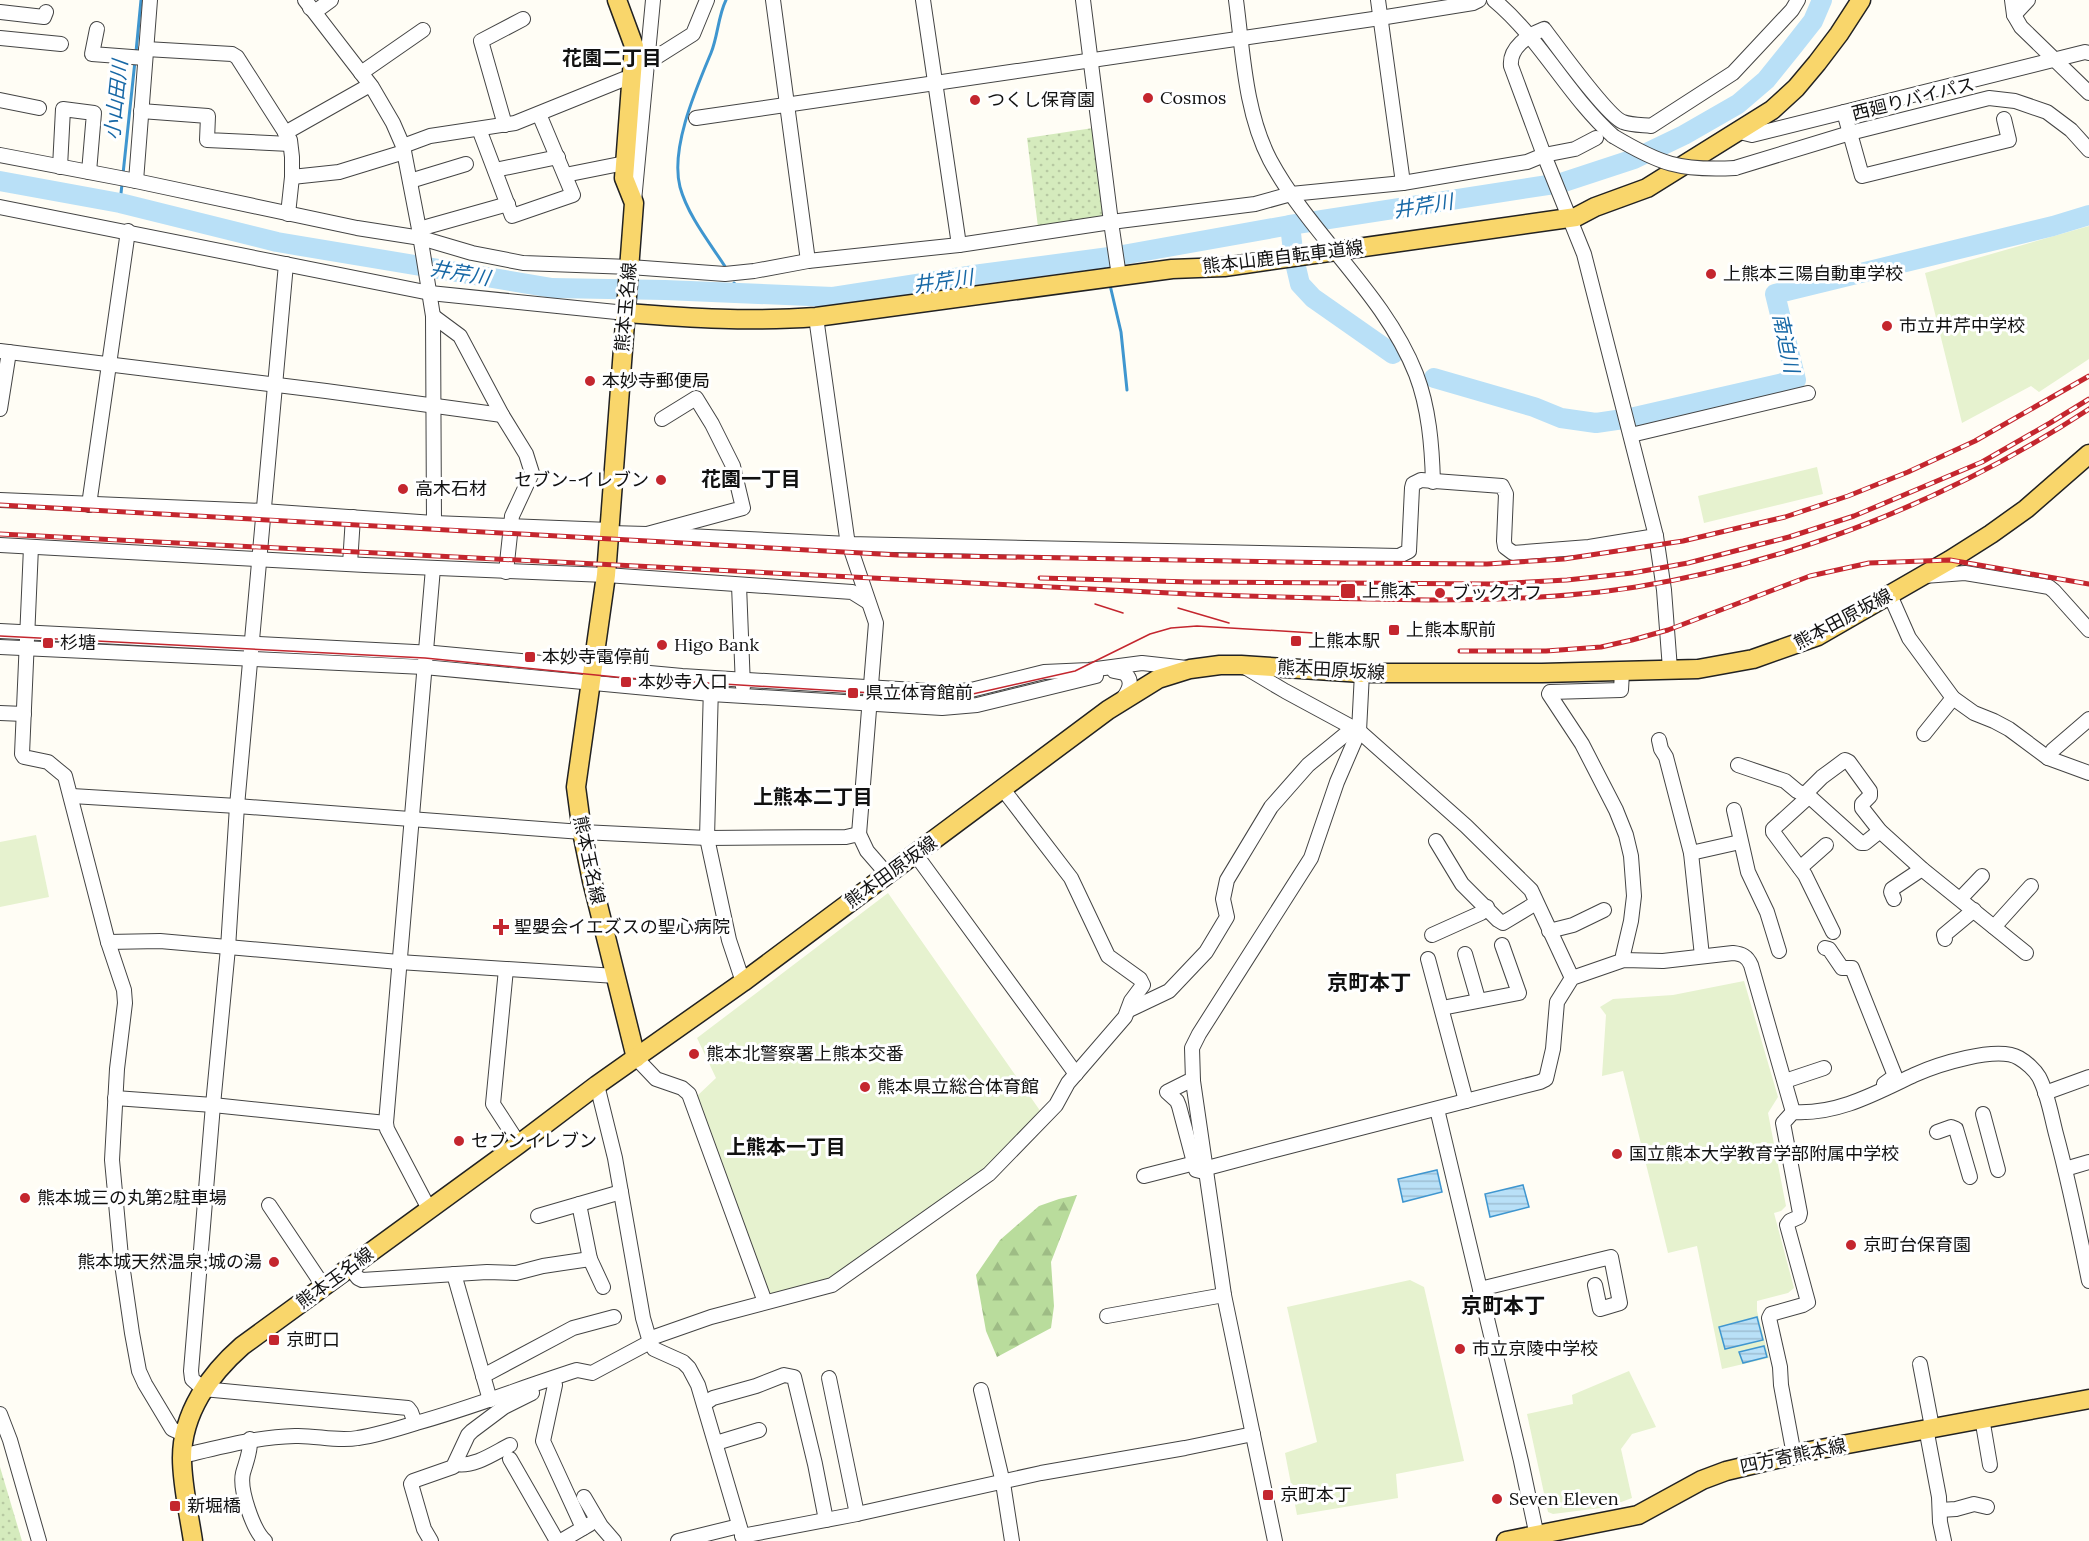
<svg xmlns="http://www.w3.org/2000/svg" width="2089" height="1541" font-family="Lora,'Noto Sans JP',serif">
<defs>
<pattern id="forest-firs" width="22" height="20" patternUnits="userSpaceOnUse" patternTransform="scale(1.5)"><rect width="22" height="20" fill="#b9dc9c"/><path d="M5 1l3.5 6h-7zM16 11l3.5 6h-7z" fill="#9ebc85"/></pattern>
<pattern id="park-dots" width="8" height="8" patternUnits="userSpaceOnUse" patternTransform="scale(1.5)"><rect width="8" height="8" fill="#d5ebbd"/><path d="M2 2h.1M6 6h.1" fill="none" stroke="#b6c8a1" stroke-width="1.8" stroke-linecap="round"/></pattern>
<pattern id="water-rules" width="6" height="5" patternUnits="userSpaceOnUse" patternTransform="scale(1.5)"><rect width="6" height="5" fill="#b9e0f7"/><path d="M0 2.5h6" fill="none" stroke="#9ebfd3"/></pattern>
</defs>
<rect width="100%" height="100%" fill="#fffdf5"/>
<polygon fill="url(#forest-firs)" points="1077,1195 1051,1262 1054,1306 1051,1328 997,1357 986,1331 976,1275 1000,1240 1039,1206 1059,1199"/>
<g fill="url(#park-dots)">
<polygon points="1093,128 1106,217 1038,227 1027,138"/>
<polygon points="0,1467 22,1541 0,1541"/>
</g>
<g fill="#e6f2cf">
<polygon points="2089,226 2089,359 2039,392 2031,386 1962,423 1925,273"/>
<polygon points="1817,467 1823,494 1704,523 1698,496"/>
<polygon points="36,835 49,897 0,907 0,842"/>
<polygon points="888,893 1041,1112 984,1171 836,1275 801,1288 768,1295 696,1097 716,1078 697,1038"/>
<polygon points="1744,981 1778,1097 1768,1113 1786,1206 1781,1211 1774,1213 1794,1288 1788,1293 1757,1301 1757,1311 1769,1358 1722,1369 1697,1246 1668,1253 1623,1071 1602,1076 1606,1015 1600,1007 1613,999 1673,995"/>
<polygon points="1410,1280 1424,1287 1464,1461 1396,1474 1398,1498 1297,1515 1285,1453 1317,1442 1287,1307"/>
<polygon points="1629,1371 1656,1427 1632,1434 1621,1449 1632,1498 1608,1507 1553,1514 1548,1512 1527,1414 1573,1404 1572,1395"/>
</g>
<g fill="url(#water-rules)" stroke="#3f96cf" stroke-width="1.5">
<polygon points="1437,1170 1442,1192 1403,1202 1398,1179"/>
<polygon points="1523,1185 1529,1207 1490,1217 1485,1194"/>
<polygon points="1757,1317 1763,1340 1725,1349 1719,1327"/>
<polygon points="1764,1346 1767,1357 1743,1363 1739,1352"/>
</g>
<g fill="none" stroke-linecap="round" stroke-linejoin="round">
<g stroke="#3f96cf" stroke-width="3">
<polyline points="136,52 141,0"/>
<polyline points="123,174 135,61"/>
<polyline points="120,203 122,184"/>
<polyline points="1101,258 1105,270"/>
<path d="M726 268C710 243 688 216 680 187 670 148 696 89 711 53 718 36 718 16 726 0"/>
<polyline points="734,283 743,294"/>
<polyline points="1110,285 1121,332 1127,390"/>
</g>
<g stroke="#b9e0f7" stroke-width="20">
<polyline points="0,181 120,203 277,242 552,288 665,290 833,297 981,274 1117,256 1290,225 1561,183 1634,159 1684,135 1738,104 1766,80 1791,49 1813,21 1822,0"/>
<polyline points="1290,225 1293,251"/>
<polyline points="1296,267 1300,284 1313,298 1393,354"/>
<polyline points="1434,378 1534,407 1561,418 1596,423 1630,418 1796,380 1775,294 2053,226 2089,215"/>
</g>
<defs>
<g id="minor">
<polyline points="305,0 372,87 393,123 403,146 419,229 433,316 434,523"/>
<polyline points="773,0 808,261"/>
<polyline points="923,0 959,245"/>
<polyline points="1083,0 1111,222 1119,276"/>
<path d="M1236 0C1243 53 1245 112 1270 160 1311 236 1384 293 1416 374 1429 408 1432 446 1433 482"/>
<polyline points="1378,0 1403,183"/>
<path d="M1494 0C1541 39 1568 96 1613 136"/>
<polyline points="2012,0 2014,15 2021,27 2089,93"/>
<polyline points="310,8 316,11 331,0"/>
<polyline points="0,12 44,17 46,12"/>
<polyline points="2014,15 2028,0"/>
<polyline points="97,29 92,54 145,58"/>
<polyline points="0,38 61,44"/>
<polyline points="146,49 232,54 237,57 290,140 292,157 292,177 288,214"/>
<polyline points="647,63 693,34 707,0"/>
<polyline points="361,73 423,30"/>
<polyline points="0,100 39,108"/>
<polyline points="141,111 208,116 207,140 290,144"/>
<polyline points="1844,112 1862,176 2009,140 2004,119"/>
<polyline points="696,118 1380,18 1473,3 1479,0"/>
<polyline points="505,125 481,41 523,19"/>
<polyline points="479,129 512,216 573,195 539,114"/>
<polyline points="1736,131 1752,135 2085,52 2089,53"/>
<polyline points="285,133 370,85"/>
<polyline points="403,146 430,136 515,123 624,79 631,79"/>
<polyline points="0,155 136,181 357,228 421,238 472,253 523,263 630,267 725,274 754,271 808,261 959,245 1111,222 1255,204 1291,194 1403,183 1527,162 1544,155 1575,149 1596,138"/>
<polyline points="60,167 63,109 94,113 89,172"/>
<polyline points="1735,168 1850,133 1989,98 2015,101 2047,112 2071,130 2089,150"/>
<polyline points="495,170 558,157"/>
<polyline points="565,175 625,163"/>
<polyline points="292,177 339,172 404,152"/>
<polyline points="136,181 150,0"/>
<polyline points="410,181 466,164"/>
<polyline points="634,201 653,0"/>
<polyline points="0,207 430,293 626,313"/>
<polyline points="419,229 508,204"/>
<polyline points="286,264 237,806 228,948 213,1105 191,1371 192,1379 203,1389 408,1408 411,1412 415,1423"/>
<polyline points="433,316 460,336 502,415 526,454 532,473 512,516 506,572"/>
<polyline points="816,317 847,538 876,623 859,834"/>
<polyline points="0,351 326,391 502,415"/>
<polyline points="0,409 9,352"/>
<polyline points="1631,435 1808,393"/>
<polyline points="0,500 263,511 434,523 610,530"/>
<polyline points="89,505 128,231"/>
<polyline points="610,533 647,534 743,508 733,466 712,424 696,398 662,419"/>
<polyline points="647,534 849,544 1399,556 1409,551 1412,488 1413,484 1421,480 1502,486 1506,494 1504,541 1505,547 1513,553 1589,547 1656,536"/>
<polyline points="0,545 365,565 606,575 852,592 868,602"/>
<polyline points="31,547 22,754 24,757 48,762 65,776 108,942 124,990 125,1003 117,1069 112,1160 121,1257 132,1333 139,1371 145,1384 172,1429 185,1435"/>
<polyline points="350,564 353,517"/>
<polyline points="1924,576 1965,573 2049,587 2054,591 2089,630"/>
<polyline points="739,585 743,687"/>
<polyline points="1890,595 1909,638 1953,698 1974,713 1994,721 2009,729 2048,758 2089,773"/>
<polyline points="0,631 434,653 682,676 949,692 971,690 1044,672 1089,670 1142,663 1187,668"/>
<polyline points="0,647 424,667 711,694 942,708 977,705 1096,676"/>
<polyline points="1243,666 1285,691 1359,731 1466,826 1531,890 1572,978"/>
<path d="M1670 669 1664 590 1656 536 1584 254 1544 155 1511 66C1509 48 1528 35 1544 29 1557 46 1608 117 1623 122 1631 125 1642 125 1651 126L1733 73 1792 10 1798 0"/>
<path d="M1114 671 1124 673C1135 681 1128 692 1121 701"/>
<polyline points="1622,672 1621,690 1550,692 1549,694 1582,744 1616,810 1626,835 1631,856 1634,896 1631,921 1623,955 1624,960"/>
<polyline points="711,686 707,838 729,940 743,982"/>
<polyline points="0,713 24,714"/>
<polyline points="1924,734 1953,698"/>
<polyline points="1659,740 1661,749 1666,757 1691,853 1702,956"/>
<polyline points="2048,758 2053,750 2089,719"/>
<polyline points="1738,765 1785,781 1797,791 1811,798 1861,843 1865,843 1880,831"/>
<polyline points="72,796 237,806 582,832 707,838 846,837 859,834 867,851 887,874"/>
<polyline points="1734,810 1748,872 1767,912 1779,951"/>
<polyline points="1436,841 1462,884 1498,920 1503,923 1536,903"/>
<polyline points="1691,853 1740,842"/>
<polyline points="916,855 1076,1074"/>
<polyline points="1800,868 1826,845"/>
<polyline points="1961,898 1982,876"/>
<polyline points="1894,899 1891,892 1892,889 1922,869"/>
<polyline points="1994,927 2031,886"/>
<polyline points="1549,931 1573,925 1604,910"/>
<polyline points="1833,932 1805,875 1773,832 1773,829 1805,800 1809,790 1822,777 1845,760 1849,762 1870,791 1870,796 1862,804 1862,808 1880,831 1922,869 2026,953"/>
<polyline points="1432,935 1481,913 1487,907"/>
<polyline points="1945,939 1944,935 1974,910"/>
<polyline points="108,942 160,941 399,962 616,976"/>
<polyline points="1825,948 1829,949 1842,968 1852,968 1895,1076 1884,1084"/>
<polyline points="1465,954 1478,999"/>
<polyline points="1428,959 1466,1101"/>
<polyline points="506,969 493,1104 519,1144"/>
<polyline points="1442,1008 1519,993 1502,945"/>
<polyline points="1129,1010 1169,991 1206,952 1227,917 1223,899 1227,880 1271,807 1308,765 1347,733 1359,731"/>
<polyline points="636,1058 656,1079 682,1088 689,1094 765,1302"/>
<path d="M1193 1081 1187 1082 1167 1092 1177 1101 1179 1106 1196 1170 1200 1171 1211 1167 1275 1150 1540 1082 1546 1079 1553 1049 1557 1002 1572 978 1624 960 1663 961 1733 953C1742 954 1747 956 1751 965L1793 1112"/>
<polyline points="1785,1081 1824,1068"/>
<polyline points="597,1085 615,1158 643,1318 650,1342 654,1349 683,1362 689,1368 698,1385 744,1541"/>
<polyline points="2045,1093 2089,1077"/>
<polyline points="115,1098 213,1105 386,1123"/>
<polyline points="1437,1109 1521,1461 1538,1541"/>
<polyline points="1983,1114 1998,1170"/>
<polyline points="1937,1132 1951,1127 1956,1129 1970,1177"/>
<polyline points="2065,1169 2089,1162"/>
<polyline points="1144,1176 1195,1163"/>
<polyline points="579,1204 590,1259 603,1287"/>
<polyline points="269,1205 324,1287"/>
<polyline points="429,1209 387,1129 386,1123 433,568"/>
<polyline points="538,1216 621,1192"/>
<polyline points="350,1268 358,1278 362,1280 487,1272 516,1273 543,1266 590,1259"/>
<polyline points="454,1274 490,1400"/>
<polyline points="1480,1289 1611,1257 1620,1303 1600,1309 1595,1285"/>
<polyline points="1107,1316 1224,1295"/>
<polyline points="1920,1364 1932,1427"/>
<polyline points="483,1376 573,1328 614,1317"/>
<polyline points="829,1378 857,1514"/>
<polyline points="555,1385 543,1441 583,1528"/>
<polyline points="981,1390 1003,1483 1012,1541"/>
<polyline points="704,1404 713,1398 756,1386 784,1375 794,1377 815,1464 826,1520"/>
<polyline points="0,1414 10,1440 39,1541"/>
<polyline points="1982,1418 1990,1465"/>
<polyline points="1926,1428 1939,1497 1940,1522 1944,1541"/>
<path d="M250 1439C251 1451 246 1462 243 1473 239 1489 253 1530 265 1541"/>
<polyline points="716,1443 759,1430"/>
<path d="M1794 1455 1781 1385 1780 1367 1769 1318 1771 1314 1803 1305 1808 1302 1787 1225 1790 1221 1799 1217 1800 1213 1783 1123 1793 1112C1837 1115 1876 1093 1914 1075 1936 1065 1997 1045 2019 1058 2026 1062 2035 1070 2039 1077 2048 1094 2051 1115 2056 1134 2069 1182 2079 1231 2089 1281"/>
<path d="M182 1456C220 1447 256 1437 295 1436 316 1435 336 1442 358 1438 378 1435 397 1429 416 1423 471 1408 523 1387 577 1370L592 1373 650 1342 654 1337 711 1317 832 1285 989 1174 1056 1105 1068 1083 1125 1017 1131 1001 1143 985 1140 979 1108 956 1071 878 1002 788"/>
<polyline points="510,1459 557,1541"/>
<path d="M456 1464C475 1467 494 1453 510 1445"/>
<polyline points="584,1497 601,1526 614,1541"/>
<polyline points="1940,1510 1956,1509 1974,1504 1987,1507"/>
<polyline points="742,1536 857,1514 1041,1473 1185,1448 1253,1434"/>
<polyline points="431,1541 424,1529 411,1484 413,1481 453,1467 468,1435 472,1431 504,1407 532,1393"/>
<polyline points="561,1541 590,1524"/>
<polyline points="678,1541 739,1526"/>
<polyline points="1275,1541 1224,1295 1193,1081 1192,1048 1199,1034 1311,858 1337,782 1359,731 1362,673"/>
</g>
<g id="major">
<polyline points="617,0 634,46 624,178 634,203 606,575 576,787 582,832 592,881 636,1058"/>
<path d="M626 313C690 318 752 322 816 317L1172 269 1224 267 1576 217 1595 207 1647 188 1772 110 1796 88 1817 63 1839 34 1861 0"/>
<path d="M193 1541C189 1514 182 1485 182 1458 182 1413 210 1374 242 1346L519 1144 597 1085 743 982 1108 710 1158 679 1190 669 1220 665H1241L1362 673H1542L1698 669 1753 659 1818 636 1950 560 1991 534 2026 509 2089 454"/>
<polyline points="1506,1541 1638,1515 1702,1480 1726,1471 1810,1451 2089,1399"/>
</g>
</defs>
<use href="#minor" stroke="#444" stroke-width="16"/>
<use href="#major" stroke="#222" stroke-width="21"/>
<use href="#minor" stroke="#fff" stroke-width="14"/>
<use href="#major" stroke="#f9d66b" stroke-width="18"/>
<g stroke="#c4262e" stroke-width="1.5">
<polyline points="1095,604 1123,613"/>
<polyline points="1178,608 1229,623"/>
<polyline points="0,636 425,658 626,678 955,698 1075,671 1150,634 1171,628 1197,626 1314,633"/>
</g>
<defs>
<g id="rail">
<polyline points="0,505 898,555 1347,563 1487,564 1564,559 1683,541 1785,517 1848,496 1908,472 1975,441 2089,376"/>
<path d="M0 534 1190 594C1270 597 1350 599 1430 600 1498 600 1568 598 1636 587 1797 561 1953 498 2089 409"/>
<polyline points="1040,578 1191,582 1492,584 1567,580 1632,573 1688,563 1789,537 1854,516 1982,462 2050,423 2089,399"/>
<polyline points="1460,651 1546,651 1601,647 1632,640 1668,630 1810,576 1869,563 1950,560 2089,584"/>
</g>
</defs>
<use href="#rail" stroke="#c4262e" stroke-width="5"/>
<use href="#rail" stroke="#fff" stroke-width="3" stroke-dasharray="9" stroke-linecap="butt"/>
<defs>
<path id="minor-bridge" d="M1613 136C1660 164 1679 171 1735 168"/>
</defs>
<use href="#minor-bridge" stroke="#444" stroke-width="16" stroke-linecap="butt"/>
<use href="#minor-bridge" stroke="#fff" stroke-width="14"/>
</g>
<g fill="#c4262e" stroke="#fff" stroke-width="2">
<circle cx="1148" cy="98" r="6"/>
<circle cx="975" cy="100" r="6"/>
<circle cx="1711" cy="274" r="6"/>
<circle cx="1887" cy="326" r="6"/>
<circle cx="590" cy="381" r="6"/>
<circle cx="661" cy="480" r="6"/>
<circle cx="403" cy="489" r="6"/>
<rect x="1340" y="583" width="16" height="16" rx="3"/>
<circle cx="1440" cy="593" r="6"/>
<rect x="1388" y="624" width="12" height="12" rx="3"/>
<rect x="1290" y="635" width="12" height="12" rx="3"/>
<rect x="42" y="637" width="12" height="12" rx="3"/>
<circle cx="662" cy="645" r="6"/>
<rect x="524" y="651" width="12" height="12" rx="3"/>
<rect x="620" y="676" width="12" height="12" rx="3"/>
<rect x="847" y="687" width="12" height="12" rx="3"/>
<path d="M498 918h6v6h6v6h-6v6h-6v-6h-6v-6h6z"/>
<circle cx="694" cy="1054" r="6"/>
<circle cx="865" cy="1087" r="6"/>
<circle cx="459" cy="1141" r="6"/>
<circle cx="1617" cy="1154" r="6"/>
<circle cx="25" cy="1198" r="6"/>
<circle cx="1851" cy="1245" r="6"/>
<circle cx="274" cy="1262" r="6"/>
<rect x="268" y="1334" width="12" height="12" rx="3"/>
<circle cx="1460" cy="1349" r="6"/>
<rect x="1262" y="1489" width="12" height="12" rx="3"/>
<circle cx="1497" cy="1499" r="6"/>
<rect x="169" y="1500" width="12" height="12" rx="3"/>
</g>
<g text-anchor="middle" stroke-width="6" stroke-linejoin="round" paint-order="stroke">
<g font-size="18" fill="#111" stroke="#fff" text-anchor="start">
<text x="1160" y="104">Cosmos</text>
<text x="987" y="106">つくし保育園</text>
<text x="1723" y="280">上熊本三陽自動車学校</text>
<text x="1899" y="332">市立井芹中学校</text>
<text x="602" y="387">本妙寺郵便局</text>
<text x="649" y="486" text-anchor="end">セブン-イレブン</text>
<text x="415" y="495">高木石材</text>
<text x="1362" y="597">上熊本</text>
<text x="1452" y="599">ブックオフ</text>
<text x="1406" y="636">上熊本駅前</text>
<text x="1308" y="647">上熊本駅</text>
<text x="60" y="649">杉塘</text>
<text x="674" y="651">Higo Bank</text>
<text x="542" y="663">本妙寺電停前</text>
<text x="638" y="688">本妙寺入口</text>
<text x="865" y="699">県立体育館前</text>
<text x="514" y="933">聖嬰会イエズスの聖心病院</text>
<text x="706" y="1060">熊本北警察署上熊本交番</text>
<text x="877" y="1093">熊本県立総合体育館</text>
<text x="471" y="1147">セブンイレブン</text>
<text x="1629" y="1160">国立熊本大学教育学部附属中学校</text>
<text x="37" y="1204">熊本城三の丸第2駐車場</text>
<text x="1863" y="1251">京町台保育園</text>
<text x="262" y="1268" text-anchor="end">熊本城天然温泉;城の湯</text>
<text x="286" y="1346">京町口</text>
<text x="1472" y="1355">市立京陵中学校</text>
<text x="1280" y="1501">京町本丁</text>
<text x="1509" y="1505">Seven Eleven</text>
<text x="187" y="1512">新堀橋</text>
</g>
<g font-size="18" fill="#111" stroke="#fff">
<text transform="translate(1913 99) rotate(-14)" y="6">西廻りバイパス</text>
<text transform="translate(1283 257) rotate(-7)" y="6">熊本山鹿自転車道線</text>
<text transform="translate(626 307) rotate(-85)" y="6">熊本玉名線</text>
<text transform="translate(1843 619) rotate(-28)" y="6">熊本田原坂線</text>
<text transform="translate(1331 670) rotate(3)" y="6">熊本田原坂線</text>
<text transform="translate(589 860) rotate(78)" y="6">熊本玉名線</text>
<text transform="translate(891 872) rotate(-36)" y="6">熊本田原坂線</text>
<text transform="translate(335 1278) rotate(-36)" y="6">熊本玉名線</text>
<text transform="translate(1793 1456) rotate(-12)" y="6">四方寄熊本線</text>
</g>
<g font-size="20" font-weight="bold" fill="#111" stroke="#fff">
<text x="612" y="65">花園二丁目</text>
<text x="751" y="486">花園一丁目</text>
<text x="813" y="804">上熊本二丁目</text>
<text x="786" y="1154">上熊本一丁目</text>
</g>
<g font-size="20" font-style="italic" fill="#1768a6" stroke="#fff">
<text transform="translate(116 100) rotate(-84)" y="7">小山田川</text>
<text transform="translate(1423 206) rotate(-9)" y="7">井芹川</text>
<text transform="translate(460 273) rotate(10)" y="7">井芹川</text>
<text transform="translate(943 281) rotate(-8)" y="7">井芹川</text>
<text transform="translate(1786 343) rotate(78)" y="7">南迫川</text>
</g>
<g font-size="21" font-weight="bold" fill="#111" stroke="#fff">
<text x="1369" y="990">京町本丁</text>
<text x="1503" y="1313">京町本丁</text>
</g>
</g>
</svg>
